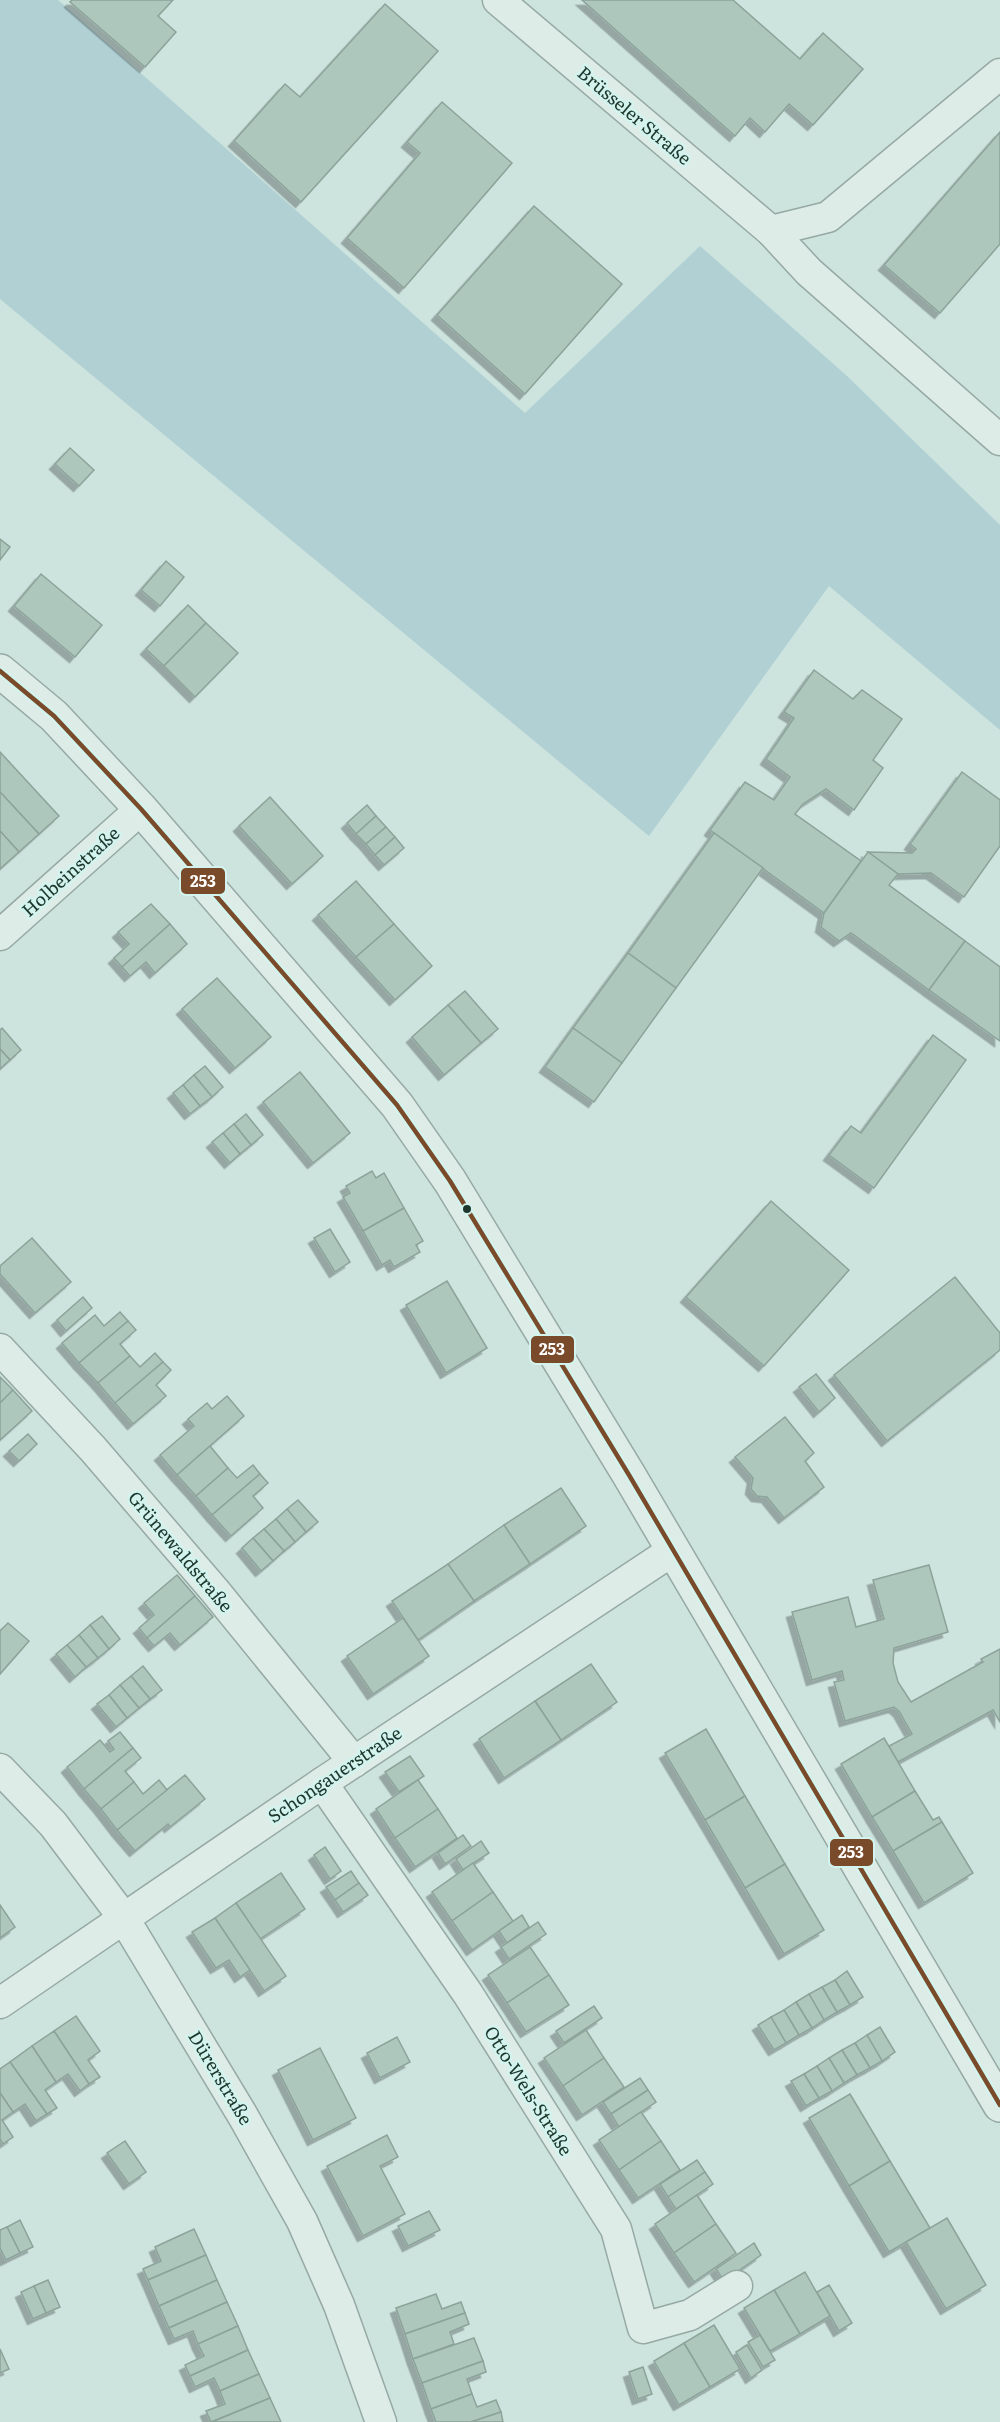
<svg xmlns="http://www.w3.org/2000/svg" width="1000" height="2422" font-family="Literata,serif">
<defs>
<filter id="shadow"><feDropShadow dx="-5.5" dy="5.5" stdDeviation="0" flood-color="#0004"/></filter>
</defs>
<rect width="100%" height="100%" fill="#cde3de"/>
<polygon fill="#b0d0d4" points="0,0 58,0 525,413 700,246 847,376 1000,525 1000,730 829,586 649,836 0,299"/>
<g fill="#aec7bd" stroke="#8ca39a" stroke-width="1.5" filter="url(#shadow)">
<polygon points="72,0 173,0 158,16 176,32 145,67 70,2"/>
<polygon points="582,0 733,0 800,59 823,33 863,69 813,125 789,104 765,132 750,118 735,136"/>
<polygon points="385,4 438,51 301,202 234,141 285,84 300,97"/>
<polygon points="442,102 512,163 404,288 347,238 420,153 407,142"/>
<polygon points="1000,132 1000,244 940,313 884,265"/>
<polygon points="534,206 622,284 525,394 437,315"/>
<polygon points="70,448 94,470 79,486 55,464"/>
<polygon points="0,539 10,547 0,560"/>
<polygon points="166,561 184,577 160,606 141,590"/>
<polygon points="41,574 102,625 75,657 14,606"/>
<polygon points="188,605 206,623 164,666 146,649"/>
<polygon points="206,623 238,653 195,697 164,666"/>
<polygon points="814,670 853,699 862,690 902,719 873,760 883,768 854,810 826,789 803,804 795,814 861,861 824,913 710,830 745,782 774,800 790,777 766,759 794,718 784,712"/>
<polygon points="0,752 59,816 39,834 0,792"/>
<polygon points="962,772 1000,800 1000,846 964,897 931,873 898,874 868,852 912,853 916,849 910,844"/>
<polygon points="0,792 39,834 19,852 0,831"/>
<polygon points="270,797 323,856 292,884 239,826"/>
<polygon points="367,805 376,816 356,834 347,823"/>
<polygon points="376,816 386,827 366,844 356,834"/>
<polygon points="386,827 395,837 375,855 366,844"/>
<polygon points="0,831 19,852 0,869"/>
<polygon points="714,833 763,868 676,988 628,953"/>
<polygon points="395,837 404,848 384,865 375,855"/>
<polygon points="868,852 898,874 889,885 965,941 929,990 851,933 839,941 821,927 824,913"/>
<polygon points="356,881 394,924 356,957 318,915"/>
<polygon points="151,904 170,924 122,967 114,958 129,944 118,932"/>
<polygon points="170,924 187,944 155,973 146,962 130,976 122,967"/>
<polygon points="394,924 432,966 395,1000 356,957"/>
<polygon points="965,941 1000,967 1000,1041 929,990"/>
<polygon points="628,953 676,988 622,1063 573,1028"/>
<polygon points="217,978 271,1037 235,1068 182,1009"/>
<polygon points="465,991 498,1029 481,1043 448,1005"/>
<polygon points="448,1005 481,1043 444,1075 412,1037"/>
<polygon points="2,1028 21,1050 10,1060 0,1049 0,1030"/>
<polygon points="573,1028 622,1063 594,1102 545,1067"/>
<polygon points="933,1035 966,1060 874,1188 829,1155 851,1126 861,1133"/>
<polygon points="0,1049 10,1060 0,1069"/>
<polygon points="205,1066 223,1087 212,1097 194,1075"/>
<polygon points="300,1072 350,1133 313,1163 263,1102"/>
<polygon points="194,1075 212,1097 200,1106 183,1085"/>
<polygon points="183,1085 200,1106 190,1114 173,1093"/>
<polygon points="246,1114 263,1135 251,1145 234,1124"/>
<polygon points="234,1124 251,1145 240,1154 223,1133"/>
<polygon points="223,1133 240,1154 230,1163 212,1142"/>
<polygon points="372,1171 376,1178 384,1173 404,1208 363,1231 343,1197 350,1193 346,1186"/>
<polygon points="771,1201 849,1270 764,1366 686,1297"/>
<polygon points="404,1208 423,1241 416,1245 420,1252 394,1267 390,1260 382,1265 363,1231"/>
<polygon points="330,1229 350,1262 335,1272 314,1238"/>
<polygon points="32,1238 71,1282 35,1313 0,1274 0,1266"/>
<polygon points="955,1277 1000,1333 1000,1350 887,1441 834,1375"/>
<polygon points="447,1281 487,1348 446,1373 406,1305"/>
<polygon points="83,1297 92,1308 66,1331 57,1320"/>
<polygon points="120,1312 128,1321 79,1363 62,1343 95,1315 104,1326"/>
<polygon points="128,1321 136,1330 120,1344 130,1356 98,1383 79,1363"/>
<polygon points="155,1353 163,1362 115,1403 98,1383 130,1356 140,1367"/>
<polygon points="163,1362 171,1370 156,1385 166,1396 133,1424 115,1403"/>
<polygon points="816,1374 835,1398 819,1412 799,1387"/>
<polygon points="0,1377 13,1390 0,1403"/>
<polygon points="13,1390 32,1411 0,1440 0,1403"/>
<polygon points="227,1396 244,1416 177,1475 160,1455 194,1426 188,1419 207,1403 212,1409"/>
<polygon points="785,1417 814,1453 805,1461 824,1487 784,1518 767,1497 757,1496 751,1489 753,1478 735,1457"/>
<polygon points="28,1434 37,1444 19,1461 9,1451"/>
<polygon points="210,1446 228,1468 196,1496 177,1475"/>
<polygon points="253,1465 260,1474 212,1515 196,1496 228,1468 237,1478"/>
<polygon points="260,1474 268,1483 253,1496 263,1508 231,1536 212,1515"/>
<polygon points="561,1488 586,1526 530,1564 504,1525"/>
<polygon points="298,1500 318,1522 306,1532 287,1509"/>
<polygon points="287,1509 306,1532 295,1542 276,1519"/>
<polygon points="276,1519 295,1542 284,1551 264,1529"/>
<polygon points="504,1525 530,1564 474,1601 448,1564"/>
<polygon points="264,1529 284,1551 273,1561 253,1538"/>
<polygon points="253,1538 273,1561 261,1571 242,1548"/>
<polygon points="448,1564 474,1601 418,1640 392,1601"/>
<polygon points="929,1565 948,1632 894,1648 893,1663 898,1682 911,1702 983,1662 981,1659 1000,1649 1000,1722 993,1710 898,1762 889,1746 912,1734 899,1711 894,1707 845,1721 834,1682 844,1680 842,1671 812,1680 792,1612 848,1597 856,1627 884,1619 873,1580"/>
<polygon points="177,1575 195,1596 147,1638 139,1628 154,1615 144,1603"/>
<polygon points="195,1596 213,1617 180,1645 170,1633 154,1646 147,1638"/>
<polygon points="102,1616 120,1639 109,1649 90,1625"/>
<polygon points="403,1618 429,1656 373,1694 347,1656"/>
<polygon points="8,1623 29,1641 0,1674 0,1631"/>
<polygon points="90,1625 109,1649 98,1658 79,1635"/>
<polygon points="79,1635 98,1658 86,1667 67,1645"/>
<polygon points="67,1645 86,1667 75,1677 56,1654"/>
<polygon points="591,1664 617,1702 561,1740 535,1701"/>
<polygon points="143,1666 162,1690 150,1699 131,1676"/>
<polygon points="131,1676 150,1699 139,1708 120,1685"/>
<polygon points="120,1685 139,1708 127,1718 109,1695"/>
<polygon points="109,1695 127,1718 116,1727 97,1704"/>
<polygon points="535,1701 561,1740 504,1778 479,1739"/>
<polygon points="706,1729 745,1796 705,1820 665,1753"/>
<polygon points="120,1732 133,1748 84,1789 67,1767 100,1740 110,1752 114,1749 108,1741"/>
<polygon points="884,1738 915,1791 872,1817 841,1764"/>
<polygon points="133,1748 141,1758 125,1771 134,1782 101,1809 84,1789"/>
<polygon points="410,1756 424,1776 399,1792 385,1772"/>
<polygon points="185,1775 205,1799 170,1827 168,1824 135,1851 117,1830"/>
<polygon points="159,1780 167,1790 117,1830 101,1809 134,1782 143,1794"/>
<polygon points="418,1780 438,1809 395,1838 376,1809"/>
<polygon points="915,1791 933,1820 939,1817 942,1822 893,1851 872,1817"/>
<polygon points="745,1796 785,1864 745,1888 705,1820"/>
<polygon points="438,1809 457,1838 415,1867 395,1838"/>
<polygon points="942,1822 973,1873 924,1903 893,1851"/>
<polygon points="463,1835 471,1846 445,1864 438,1853"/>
<polygon points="481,1841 489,1853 463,1870 456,1859"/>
<polygon points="325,1847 341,1871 330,1879 314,1855"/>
<polygon points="473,1863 493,1892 452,1921 432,1892"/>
<polygon points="785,1864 824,1930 784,1954 745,1888"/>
<polygon points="351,1871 359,1883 335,1900 326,1887"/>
<polygon points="281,1873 305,1909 260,1939 236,1903"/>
<polygon points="359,1883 368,1895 343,1912 335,1900"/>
<polygon points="493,1892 513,1921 472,1950 452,1921"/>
<polygon points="236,1903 286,1976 264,1991 215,1918"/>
<polygon points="0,1905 15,1927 0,1938"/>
<polygon points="522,1915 529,1927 507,1943 499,1931"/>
<polygon points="215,1918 250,1970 240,1977 229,1960 216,1968 192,1932"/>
<polygon points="538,1922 546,1934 509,1959 501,1947"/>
<polygon points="530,1947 549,1975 507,2003 488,1975"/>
<polygon points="847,1971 863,1997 850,2005 835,1980"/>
<polygon points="549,1975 569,2005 526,2032 507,2003"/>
<polygon points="835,1980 850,2005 837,2012 822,1987"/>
<polygon points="822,1987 837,2012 824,2020 809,1994"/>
<polygon points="809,1994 824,2020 812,2028 796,2002"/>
<polygon points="796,2002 812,2028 799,2035 784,2010"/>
<polygon points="594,2006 602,2018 564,2043 556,2031"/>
<polygon points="784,2010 799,2035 786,2043 771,2017"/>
<polygon points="76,2016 100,2051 88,2060 100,2077 89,2084 54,2031"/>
<polygon points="771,2017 786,2043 774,2050 758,2025"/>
<polygon points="880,2027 895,2052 882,2061 867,2035"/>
<polygon points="586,2030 604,2058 563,2086 544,2058"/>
<polygon points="54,2031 89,2084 80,2091 68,2074 56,2082 32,2046"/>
<polygon points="867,2035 882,2061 870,2068 855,2043"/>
<polygon points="397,2037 410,2062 380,2078 367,2053"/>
<polygon points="855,2043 870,2068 857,2075 842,2050"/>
<polygon points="32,2046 56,2082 45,2090 57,2108 47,2114 10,2062"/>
<polygon points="320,2048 356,2118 313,2140 278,2070"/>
<polygon points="842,2050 857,2075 844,2083 829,2058"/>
<polygon points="604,2058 624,2087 582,2115 563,2086"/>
<polygon points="829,2058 844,2083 832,2091 817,2066"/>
<polygon points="10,2062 47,2114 36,2121 25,2104 13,2112 0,2093 0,2069"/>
<polygon points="817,2066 832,2091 819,2098 804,2074"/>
<polygon points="804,2074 819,2098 806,2106 791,2081"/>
<polygon points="640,2078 648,2090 611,2114 603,2102"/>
<polygon points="648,2090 656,2102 619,2127 611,2114"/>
<polygon points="0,2093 13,2112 2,2120 13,2137 3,2144 0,2139"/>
<polygon points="850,2094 890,2161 849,2186 809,2118"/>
<polygon points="641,2112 661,2141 619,2170 599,2140"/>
<polygon points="387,2135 398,2157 380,2166 405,2214 363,2236 327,2166"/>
<polygon points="125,2141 146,2172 129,2184 107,2153"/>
<polygon points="661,2141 680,2170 638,2198 619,2170"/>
<polygon points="697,2160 705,2172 668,2197 660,2184"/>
<polygon points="890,2161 930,2228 889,2252 849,2186"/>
<polygon points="705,2172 713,2184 676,2209 668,2197"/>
<polygon points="697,2195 716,2224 674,2253 655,2224"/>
<polygon points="429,2211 440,2230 408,2246 398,2226"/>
<polygon points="947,2218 986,2285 946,2309 906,2242"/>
<polygon points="20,2220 33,2247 20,2253 7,2227"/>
<polygon points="716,2224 736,2253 694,2282 674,2253"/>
<polygon points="7,2227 20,2253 6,2260 0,2248 0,2230"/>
<polygon points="194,2229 206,2255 148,2280 143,2269 161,2261 155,2247"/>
<polygon points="754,2243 761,2255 724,2281 716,2269"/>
<polygon points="206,2255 217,2280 159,2306 148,2280"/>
<polygon points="805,2272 830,2316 800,2334 774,2290"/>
<polygon points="48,2280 60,2307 46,2313 34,2286"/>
<polygon points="217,2280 227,2302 169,2328 159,2306"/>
<polygon points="829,2285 852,2323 839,2331 817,2292"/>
<polygon points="34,2286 46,2313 33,2319 21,2292"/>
<polygon points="774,2290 800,2334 770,2351 744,2308"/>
<polygon points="436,2294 442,2309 461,2302 465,2313 405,2334 396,2308"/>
<polygon points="227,2302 238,2326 198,2344 193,2331 174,2339 169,2328"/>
<polygon points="465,2313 469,2324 450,2332 454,2344 413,2359 405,2334"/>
<polygon points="714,2325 740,2369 710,2387 684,2343"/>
<polygon points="238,2326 248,2350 190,2376 185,2365 204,2356 198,2344"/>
<polygon points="760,2335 775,2360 763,2367 748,2342"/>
<polygon points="474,2338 483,2361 422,2383 413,2359"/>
<polygon points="684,2343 710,2387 679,2405 654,2361"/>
<polygon points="747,2345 762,2370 751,2378 736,2352"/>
<polygon points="0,2349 9,2369 0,2373"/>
<polygon points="248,2350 259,2374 220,2391 214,2378 195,2387 190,2376"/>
<polygon points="483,2361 486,2372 467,2379 472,2394 431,2409 422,2383"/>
<polygon points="643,2367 652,2394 638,2399 629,2372"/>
<polygon points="259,2374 270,2398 211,2422 206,2411 225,2404 220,2391"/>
<polygon points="472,2394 477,2407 496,2400 501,2412 471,2422 436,2422 431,2409"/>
<polygon points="270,2398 281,2422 212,2422"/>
<polygon points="501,2412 503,2422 471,2422"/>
</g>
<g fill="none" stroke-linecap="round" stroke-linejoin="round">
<defs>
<g id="minor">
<polyline points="498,0 771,231 809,272 1000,440"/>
<polyline points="771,231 828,217 1000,74"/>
<polyline points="0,935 141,809"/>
<polyline points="0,1349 93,1449 215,1591 354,1762"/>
<polyline points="0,1769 53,1824 123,1917 243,2116 302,2221 339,2305 381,2422"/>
<polyline points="322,1783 468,1994 616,2229 643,2328 690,2315 737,2286"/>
<polyline points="0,2003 322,1783 672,1551"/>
</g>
<polyline id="tertiary" points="0,671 54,716 141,809 397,1105 450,1181 629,1475 1000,2105"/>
</defs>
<use href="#minor" stroke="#96a9a3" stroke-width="33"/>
<use href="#tertiary" stroke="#96a9a3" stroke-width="36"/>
<use href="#minor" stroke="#deece8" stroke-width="30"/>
<use href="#tertiary" stroke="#deece8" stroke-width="33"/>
<defs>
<polyline id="bus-1" points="0,671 54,716 141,809 397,1105 450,1181 629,1475 1000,2105"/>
</defs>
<use href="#bus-1" stroke="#d3f4ee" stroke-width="9"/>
<use href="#bus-1" stroke="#7a4b2a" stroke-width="4.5"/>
</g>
<circle fill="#1e372c" stroke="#d3f4ee" stroke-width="2" cx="467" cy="1209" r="5"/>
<g text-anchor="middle" stroke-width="5" stroke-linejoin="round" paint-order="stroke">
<g font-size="18" fill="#1e372c" stroke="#d3f4ee">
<text transform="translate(634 116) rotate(40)" y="6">Brüsseler Straße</text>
<text transform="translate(71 872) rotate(-42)" y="6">Holbeinstraße</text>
<text transform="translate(180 1552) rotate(50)" y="6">Grünewaldstraße</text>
<text transform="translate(335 1775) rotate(-34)" y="6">Schongauerstraße</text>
<text transform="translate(220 2078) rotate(59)" y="6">Dürerstraße</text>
<text transform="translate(528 2091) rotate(58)" y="6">Otto-Wels-Straße</text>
</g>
</g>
<g stroke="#d3f4ee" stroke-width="2">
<rect x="180" y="867" width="46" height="28" rx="6" fill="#7a4b2a"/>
<rect x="530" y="1335" width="45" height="29" rx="6" fill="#7a4b2a"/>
<rect x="829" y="1838" width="45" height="29" rx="6" fill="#7a4b2a"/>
</g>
<g font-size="16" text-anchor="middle" font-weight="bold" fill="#fff">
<text x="203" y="887">253</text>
<text x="552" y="1355">253</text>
<text x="851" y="1858">253</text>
</g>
</svg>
